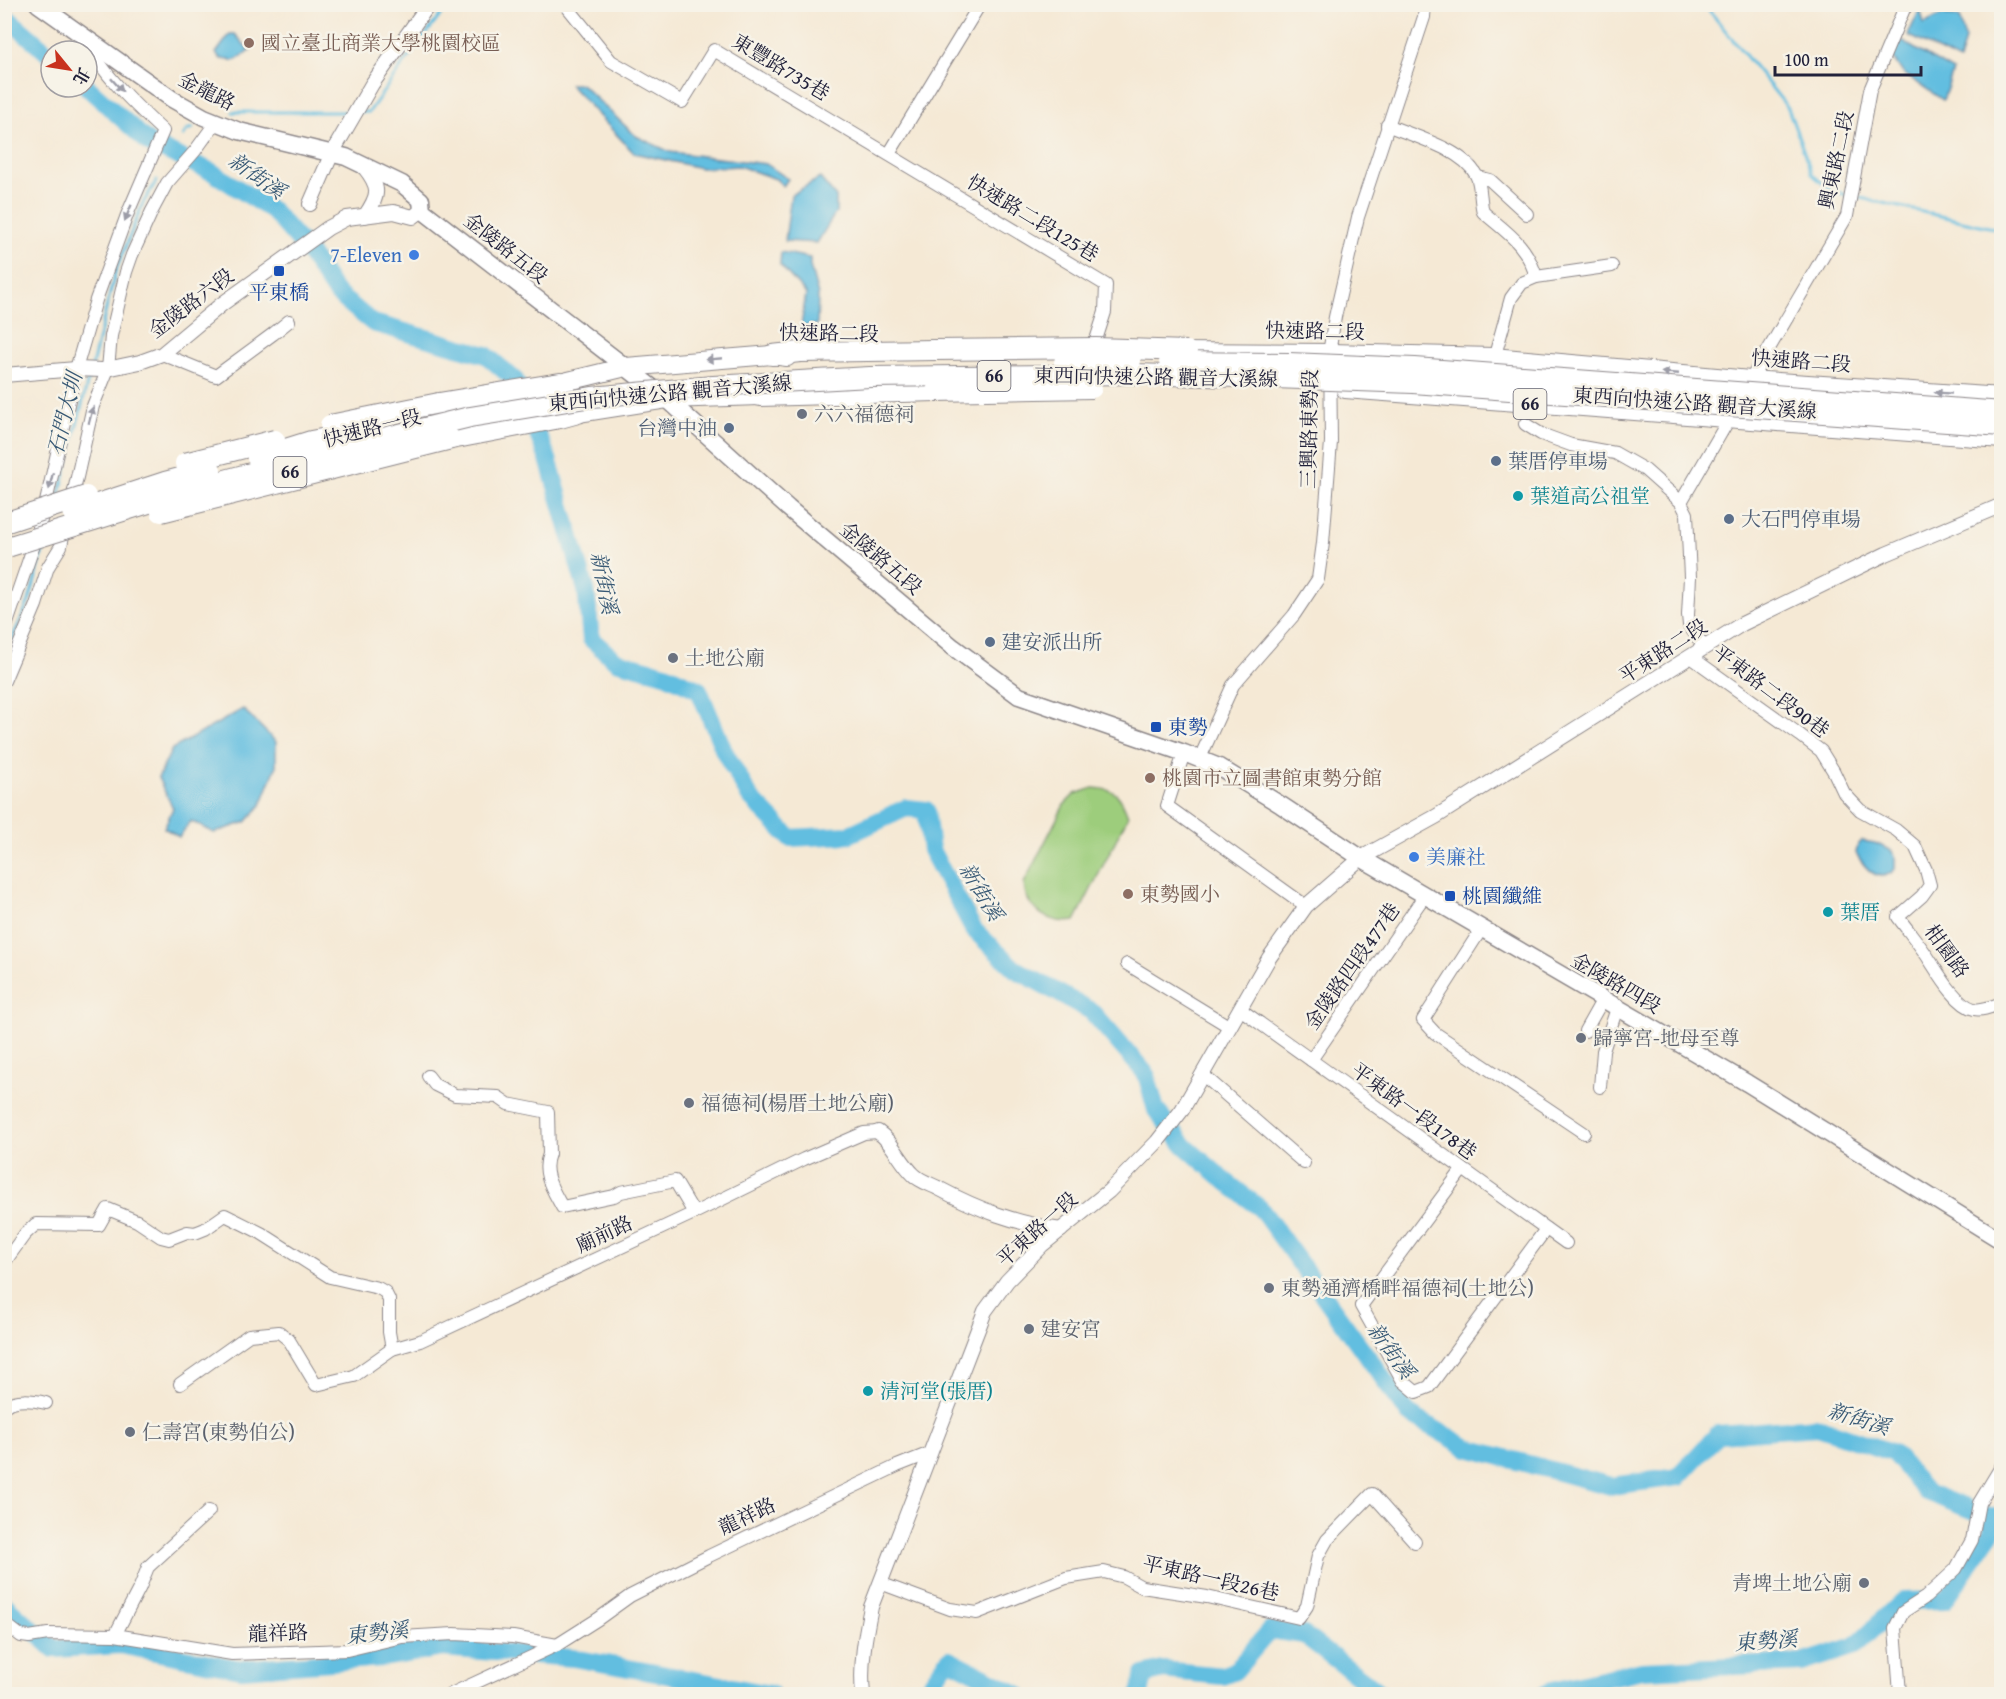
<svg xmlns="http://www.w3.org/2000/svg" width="2006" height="1699" font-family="'Gentium Book Plus','Noto Serif TC',serif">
<rect width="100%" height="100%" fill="#f7f3e8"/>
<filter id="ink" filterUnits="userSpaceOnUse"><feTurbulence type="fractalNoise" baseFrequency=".0167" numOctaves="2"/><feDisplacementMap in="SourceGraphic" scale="12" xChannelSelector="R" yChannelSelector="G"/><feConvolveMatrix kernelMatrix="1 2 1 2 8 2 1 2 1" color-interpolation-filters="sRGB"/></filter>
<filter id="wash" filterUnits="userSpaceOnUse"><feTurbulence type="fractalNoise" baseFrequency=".008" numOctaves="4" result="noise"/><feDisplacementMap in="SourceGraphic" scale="24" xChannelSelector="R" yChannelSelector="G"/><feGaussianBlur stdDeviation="1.35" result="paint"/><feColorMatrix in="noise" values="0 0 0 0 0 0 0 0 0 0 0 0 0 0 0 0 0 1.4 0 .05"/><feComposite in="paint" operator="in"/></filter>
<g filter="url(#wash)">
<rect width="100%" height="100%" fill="#f5e9d5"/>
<path fill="#9dcd7b" stroke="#60785b" stroke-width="1.5" d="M1093 788C1116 789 1120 794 1128 816L1075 921C1050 925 1025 910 1024 883L1064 805 1075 794Z"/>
<g fill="#62bee0" stroke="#42708e" stroke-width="1.5">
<polygon points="1920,9 1924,24 1941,15 1959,17 1965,39 1959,61 1908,35"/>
<polygon points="230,34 235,34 250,51 236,60 231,61 230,59 221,59 216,53"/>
<polygon points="1900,40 1953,71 1943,100 1903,73 1890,54"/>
<polygon points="569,84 581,84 636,136 670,152 766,164 788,179 783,186 776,179 739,166 701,168 634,153"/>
<polygon points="820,178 836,197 836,212 817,243 785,241 791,195"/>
<polygon points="781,252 810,258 810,266 818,295 817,325 801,326 806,294 780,265"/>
<polygon points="243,709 276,742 276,767 261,805 246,822 214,833 191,821 179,837 164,828 173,808 158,778 172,749"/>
<path d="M1862 841 1875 843 1893 851 1895 857V869C1879 886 1865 868 1856 853L1858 845Z"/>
</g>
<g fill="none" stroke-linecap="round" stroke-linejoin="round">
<g stroke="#62bee0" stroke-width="3">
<polyline points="1704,4 1788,108 1812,174 1829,189 1846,195"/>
<polyline points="233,112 351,112"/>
<polyline points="361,112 369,112 401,67 449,4"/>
<polyline points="183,136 187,130 193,128"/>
<polyline points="1852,196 2002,230"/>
<polyline points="92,366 115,273 143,203 157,180"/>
<polyline points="59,497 90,372"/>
<polyline points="4,657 29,601 45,544"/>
</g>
<g stroke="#62bee0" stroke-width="18">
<polyline points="4,15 51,56"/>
<polyline points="87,87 149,143 212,172 273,211 307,250 336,293 373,323 486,355 515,380 548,459 586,590 591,639 616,661 665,674 699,690 724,751 750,797 790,838 848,835 906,808 926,810 931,850 974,930 1015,969 1091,1011 1146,1074 1156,1110 1185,1146 1223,1179 1260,1208 1409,1414 1468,1448 1611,1486 1678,1477 1718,1434 1818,1427 1893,1453 1926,1492 1989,1517 2002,1517"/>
<polyline points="4,1604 54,1649 120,1645 241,1669 381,1658 442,1648 573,1658 771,1694"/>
<polyline points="923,1694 949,1659 1018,1694"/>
<polyline points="1140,1694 1144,1675 1163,1670 1222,1676 1235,1671 1270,1630 1304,1635 1381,1694"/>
<polyline points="1545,1694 1553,1690 1642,1670 1802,1663 1855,1646 1902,1601 1945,1600 1994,1529 1989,1517"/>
</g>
</g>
</g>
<g filter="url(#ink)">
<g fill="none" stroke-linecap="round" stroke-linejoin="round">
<defs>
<g id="minor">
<polyline points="565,4 611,61 682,102 714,50 1106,285 1105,312 1095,343"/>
<path d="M1387 125C1413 136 1463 149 1476 175 1481 183 1480 202 1483 212 1507 233 1527 244 1536 277"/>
<polyline points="889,154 980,4"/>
<polyline points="1478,177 1490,180 1527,214"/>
<polyline points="1497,348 1511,298 1522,283 1536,277 1612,266"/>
<polyline points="162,354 216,376 273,334 289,321"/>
<polyline points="1747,386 1847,216 1870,90 1904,9 1910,4"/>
<polyline points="1525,424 1541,434 1571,445 1615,453 1645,470 1681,502 1687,514 1690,577 1688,615 1689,625 1704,647"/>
<polyline points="1681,502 1732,414"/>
<polyline points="71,504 93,406 108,369 111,336 126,272 132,255 152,211 167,183 195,151 216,122"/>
<path d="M4 632 35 542 46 502 76 369 96 300 127 215 163 131C133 103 103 75 84 38"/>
<path d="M1691 657 1800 735 1821 751 1834 772 1844 793 1860 810 1896 830 1915 846 1926 870 1930 885 1922 896 1898 917C1909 932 1921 946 1931 962 1940 976 1957 1005 1974 1009 1983 1011 1993 1006 2002 1003"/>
<polyline points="4,681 36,605 48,567 61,546 65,526"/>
<polyline points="1184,753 1167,806 1306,906"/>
<polyline points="1200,758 1233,685 1294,615 1318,579 1323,543 1331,442 1330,347 1335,317 1358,217 1424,17 1425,4"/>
<polyline points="1482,928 1423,1020 1435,1033 1584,1133"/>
<polyline points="1127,964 1230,1027"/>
<polyline points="1240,1009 1566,1243"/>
<polyline points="1585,1031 1603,999"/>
<polyline points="1311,1060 1425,895"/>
<polyline points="1202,1074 1304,1163"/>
<path d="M428 1076 435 1085 455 1095 498 1097 508 1104 548 1112 549 1154C541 1173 553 1190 562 1207L614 1196 621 1192 675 1181 694 1213"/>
<polyline points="1600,1087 1603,1051 1617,1008"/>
<polyline points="1462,1170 1361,1306 1403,1381 1416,1392 1429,1387 1546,1229"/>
<polyline points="4,1263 25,1234 36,1224 99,1225 108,1209 137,1221 161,1237 169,1239 187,1232 195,1233 205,1229 225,1215 261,1233 330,1277 378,1288 385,1292 389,1300 389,1332 392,1349"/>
<polyline points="180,1384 249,1335 279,1332 289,1340 316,1385 354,1376 392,1349 420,1341 694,1213 804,1159 864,1133 878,1132"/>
<path d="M4 1406C17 1398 32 1400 46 1403"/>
<polyline points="880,1583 950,1609 977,1613 1066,1578 1104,1572 1124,1577 1142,1587 1207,1597 1299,1618 1307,1606 1318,1556 1327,1540 1372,1494 1415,1542"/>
<polyline points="4,1623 21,1636 29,1637 48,1634 115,1635 232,1654 347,1650 402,1637 454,1634 513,1637 557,1645"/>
<polyline points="115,1635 140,1587 148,1567 209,1511"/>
<polyline points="451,1694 557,1645 598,1619 630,1596 709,1556 897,1466 930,1453"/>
<polyline points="1900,1694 1895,1628 1903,1612 1926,1597 1956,1569 1972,1540 1979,1503 2002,1465"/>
</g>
<g id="tertiary">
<path d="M364 167C381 188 379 195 365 216"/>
<polyline points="310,204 332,153 372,84 429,4"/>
<polyline points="4,375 76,369 102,370 140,362 162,354 222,304 328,228 347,218 394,212 413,217 422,210"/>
<path d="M878 1132C893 1142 900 1162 914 1175 920 1181 930 1184 938 1188 979 1210 1015 1223 1061 1230"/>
<path d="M863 1694C860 1665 865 1636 871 1607L985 1311 1007 1281 1042 1245 1109 1191 1157 1142 1182 1110 1269 958 1306 906 1361 858 1437 816 1742 624 1886 554 2002 505"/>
</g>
<polyline id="secondary" points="38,4 172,99 204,117 239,131 346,157 402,184 421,200 422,210 667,399 788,508 953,647 1019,696 1184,753 1219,767 1281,805 1361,858 1747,1083 2002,1241"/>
<g id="primary">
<polyline points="1174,352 1330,353 1493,357 1750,380 2002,397"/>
<polyline points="1345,389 2002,439"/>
<polyline points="549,390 560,383 626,367 772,355 787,357"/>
<polyline points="564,411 578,413 667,399 760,396 772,394"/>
</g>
<g id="trunk">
<polyline points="772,355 800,352 935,350"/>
<polyline points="760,396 936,391"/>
<polyline points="439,403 560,383"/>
<polyline points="451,439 560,418 578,413"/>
</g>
</defs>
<use href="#minor" stroke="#8c8688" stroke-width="14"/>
<use href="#tertiary" stroke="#8c8688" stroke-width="16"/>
<use href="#secondary" stroke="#8c8688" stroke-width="19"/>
<use href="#primary" stroke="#8c8688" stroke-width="20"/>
<use href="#trunk" stroke="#8c8688" stroke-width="22"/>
<use href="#minor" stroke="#fff" stroke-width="12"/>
<use href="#tertiary" stroke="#fff" stroke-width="14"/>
<use href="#secondary" stroke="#fff" stroke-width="16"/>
<use href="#primary" stroke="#fff" stroke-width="18"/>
<use href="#trunk" stroke="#fff" stroke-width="20"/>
<defs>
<g id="trunk-bridge">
<polyline points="935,350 1096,348 1187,351"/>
<polyline points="1064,362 1131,361"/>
<polyline points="1169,362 1289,363 1415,368 2002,412"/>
<polyline points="936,391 1092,388"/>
<polyline points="330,425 439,403"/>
<polyline points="257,458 311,441 353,433"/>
<polyline points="185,463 275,440"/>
<polyline points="73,512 165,482 211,470"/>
<polyline points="161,512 451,439"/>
<polyline points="4,523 86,496"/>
<polyline points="4,548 200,487 338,449 470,417 592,397 713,386 870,377 1133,374 1274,378 1413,383 2002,426"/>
</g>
</defs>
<use href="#trunk-bridge" stroke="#8c8688" stroke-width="22" stroke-linecap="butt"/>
<use href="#trunk-bridge" stroke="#fff" stroke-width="20"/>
</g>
<defs><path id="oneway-solid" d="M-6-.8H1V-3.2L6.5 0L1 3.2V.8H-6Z" transform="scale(1.5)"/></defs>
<g fill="#9c9ca7">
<use href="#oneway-solid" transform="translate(117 85) rotate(48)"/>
<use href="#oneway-solid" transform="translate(128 213) rotate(113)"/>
<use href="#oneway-solid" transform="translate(714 359) rotate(175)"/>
<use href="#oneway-solid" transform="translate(1670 373) rotate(-175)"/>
<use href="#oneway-solid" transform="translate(1943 393) rotate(-176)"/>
<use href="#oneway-solid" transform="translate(91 415) rotate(-75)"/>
<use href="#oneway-solid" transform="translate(51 481) rotate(103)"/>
</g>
</g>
<g fill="#8d6e63" stroke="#f7f3e8" stroke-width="2">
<circle cx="249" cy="43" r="6"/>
<circle cx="1150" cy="778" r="6"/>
<circle cx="1128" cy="894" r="6"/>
</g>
<g fill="#3f7fe0" stroke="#f7f3e8" stroke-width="2">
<circle cx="414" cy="255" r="6"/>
<circle cx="1414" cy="857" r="6"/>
</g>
<g fill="#1a4fb4" stroke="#f7f3e8" stroke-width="2">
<rect x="273" y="265" width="12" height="12" rx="3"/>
<rect x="1150" y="721" width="12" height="12" rx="3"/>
<rect x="1444" y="890" width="12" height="12" rx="3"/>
</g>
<g fill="#6b7280" stroke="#f7f3e8" stroke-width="2">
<circle cx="802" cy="414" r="6"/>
<circle cx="673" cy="658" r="6"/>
<circle cx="1581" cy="1038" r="6"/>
<circle cx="689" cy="1103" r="6"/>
<circle cx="1269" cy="1288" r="6"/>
<circle cx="1029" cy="1329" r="6"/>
<circle cx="130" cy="1432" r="6"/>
<circle cx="1864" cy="1583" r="6"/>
</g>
<g fill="#5c6f8a" stroke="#f7f3e8" stroke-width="2">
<circle cx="729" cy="428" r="6"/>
<circle cx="1496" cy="461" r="6"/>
<circle cx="1729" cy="519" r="6"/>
<circle cx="990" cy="642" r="6"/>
</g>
<g fill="#0f9aa8" stroke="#f7f3e8" stroke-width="2">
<circle cx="1518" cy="496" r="6"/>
<circle cx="1828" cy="912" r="6"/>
<circle cx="868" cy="1391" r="6"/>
</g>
<g text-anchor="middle" stroke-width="5" stroke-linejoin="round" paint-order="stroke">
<g fill="#f7f3e8" stroke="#62616f" stroke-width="1.5">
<rect x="977.5" y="361" width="33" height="30" rx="4.5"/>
<rect x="1513.5" y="389" width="33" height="30" rx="4.5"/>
<rect x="273.5" y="457" width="33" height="30" rx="4.5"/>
</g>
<g font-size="18" font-weight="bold" fill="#22223b">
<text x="994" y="382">66</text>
<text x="1530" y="410">66</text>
<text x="290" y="478">66</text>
</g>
<g font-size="20" fill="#785e54" stroke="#f7f3e8" text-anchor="start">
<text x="261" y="50">國立臺北商業大學桃園校區</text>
<text x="1162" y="785">桃園市立圖書館東勢分館</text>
<text x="1140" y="901">東勢國小</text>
</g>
<g font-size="20" fill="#22223b" stroke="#f7f3e8">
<text transform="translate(781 67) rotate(31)" y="7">東豐路735巷</text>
<text transform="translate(207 91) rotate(27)" y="7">金龍路</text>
<text transform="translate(1836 160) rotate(-78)" y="7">興東路二段</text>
<text transform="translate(1033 218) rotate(31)" y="7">快速路二段125巷</text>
<text transform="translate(506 248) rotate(38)" y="7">金陵路五段</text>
<text transform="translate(191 303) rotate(-37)" y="7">金陵路六段</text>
<text transform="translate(1315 331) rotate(1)" y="7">快速路二段</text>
<text transform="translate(829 333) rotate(1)" y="7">快速路二段</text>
<text transform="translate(1801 361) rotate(4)" y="7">快速路二段</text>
<text transform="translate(1156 377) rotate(1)" y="7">東西向快速公路 觀音大溪線</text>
<text transform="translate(670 393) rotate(-5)" y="7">東西向快速公路 觀音大溪線</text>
<text transform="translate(1695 403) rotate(4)" y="7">東西向快速公路 觀音大溪線</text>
<text transform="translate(372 428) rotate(-14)" y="7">快速路一段</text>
<text transform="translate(1309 429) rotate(-89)" y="7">三興路東勢段</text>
<text transform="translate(881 558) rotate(40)" y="7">金陵路五段</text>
<text transform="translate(1663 651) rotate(-33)" y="7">平東路二段</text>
<text transform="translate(1771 691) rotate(37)" y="7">平東路二段90巷</text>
<text transform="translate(1947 951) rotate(54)" y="7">柑園路</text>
<text transform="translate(1352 966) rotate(-55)" y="7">金陵路四段477巷</text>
<text transform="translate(1616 983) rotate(30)" y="7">金陵路四段</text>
<text transform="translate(1414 1111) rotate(36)" y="7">平東路一段178巷</text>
<text transform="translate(1037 1229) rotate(-42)" y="7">平東路一段</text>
<text transform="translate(604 1234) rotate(-25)" y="7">廟前路</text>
<text transform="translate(747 1516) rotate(-25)" y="7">龍祥路</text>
<text transform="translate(1211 1578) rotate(13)" y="7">平東路一段26巷</text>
<text transform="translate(278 1633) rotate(-2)" y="7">龍祥路</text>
</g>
<g font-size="20" fill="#366cbe" stroke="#f7f3e8" text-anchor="end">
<text x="402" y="262">7-Eleven</text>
<text x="1426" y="864" text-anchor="start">美廉社</text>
</g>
<g font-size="20" fill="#164399" stroke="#f7f3e8" text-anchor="start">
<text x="279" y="299" text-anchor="middle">平東橋</text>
<text x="1168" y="734">東勢</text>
<text x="1462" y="903">桃園纖維</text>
</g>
<g font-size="20" fill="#5b616d" stroke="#f7f3e8" text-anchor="start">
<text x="814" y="421">六六福德祠</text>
<text x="685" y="665">土地公廟</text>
<text x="1593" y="1045">歸寧宮-地母至尊</text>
<text x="701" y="1110">福德祠(楊厝土地公廟)</text>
<text x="1281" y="1295">東勢通濟橋畔福德祠(土地公)</text>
<text x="1041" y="1336">建安宮</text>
<text x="142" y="1439">仁壽宮(東勢伯公)</text>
<text x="1852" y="1590" text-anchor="end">青埤土地公廟</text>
</g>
<g font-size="20" fill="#4e5e75" stroke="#f7f3e8" text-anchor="start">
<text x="717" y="435" text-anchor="end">台灣中油</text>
<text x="1508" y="468">葉厝停車場</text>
<text x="1741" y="526">大石門停車場</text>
<text x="1002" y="649">建安派出所</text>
</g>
<g font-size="20" fill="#0d838f" stroke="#f7f3e8" text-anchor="start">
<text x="1530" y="503">葉道高公祖堂</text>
<text x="1840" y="919">葉厝</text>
<text x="880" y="1398">清河堂(張厝)</text>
</g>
<g font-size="21" font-style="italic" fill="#385975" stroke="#f7f3e8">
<text transform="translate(257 176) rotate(35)" y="7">新街溪</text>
<text transform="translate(65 414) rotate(-76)" y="7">石門大圳</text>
<text transform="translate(604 583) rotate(79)" y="7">新街溪</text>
<text transform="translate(981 892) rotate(59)" y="7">新街溪</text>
<text transform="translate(1391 1351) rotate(54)" y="7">新街溪</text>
<text transform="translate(1859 1419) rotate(17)" y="7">新街溪</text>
<text transform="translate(377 1633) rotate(-6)" y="7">東勢溪</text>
<text transform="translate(1766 1641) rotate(-4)" y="7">東勢溪</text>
</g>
</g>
<rect width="2006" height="1699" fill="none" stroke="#f7f3e8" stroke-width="24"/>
<g transform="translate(69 69) rotate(120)"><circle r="28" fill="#f7f3e8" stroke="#a29fa3" stroke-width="1.5"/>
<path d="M0-4.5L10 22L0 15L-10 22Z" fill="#c8321e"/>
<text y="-9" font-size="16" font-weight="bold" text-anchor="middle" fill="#22223b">北</text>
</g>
<path d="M1775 66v9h146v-9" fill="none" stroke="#22223b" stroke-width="3"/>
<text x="1784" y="66" font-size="18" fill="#22223b" stroke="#f7f3e8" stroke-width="4.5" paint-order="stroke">100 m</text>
</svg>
